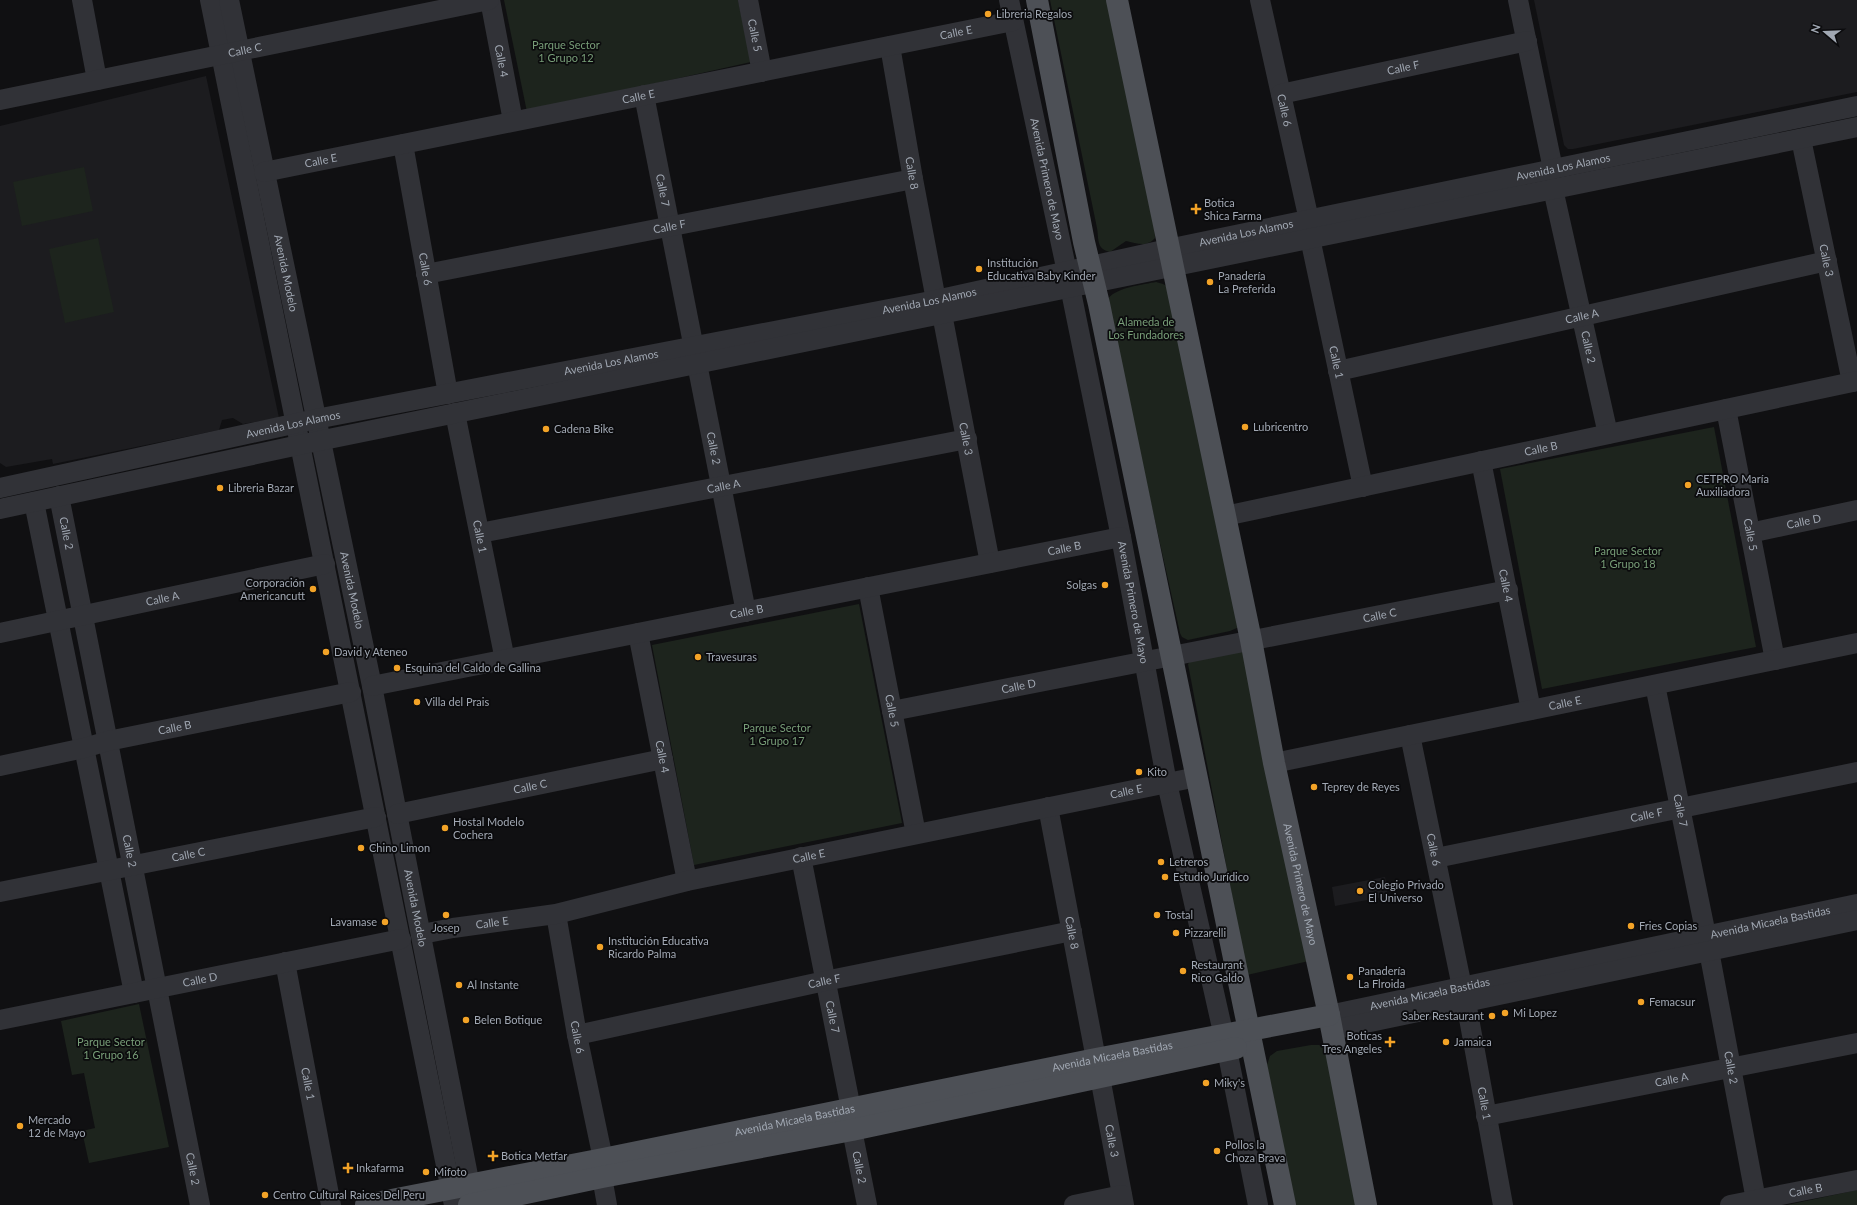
<svg xmlns="http://www.w3.org/2000/svg" width="1857" height="1205" font-family="Lato,sans-serif">
<rect width="100%" height="100%" fill="#101012"/>
<g fill="#1c1c1f">
<polygon points="1534,0 1857,0 1857,92 1573,149 1568,149 1564,145"/>
<polygon points="206,76 279,418 243,424 233,418 222,420 219,430 53,464 52,459 6,467 0,463 0,126"/>
<polygon points="1385,877 1388,896 1335,906 1332,887"/>
</g>
<g fill="#1d241d">
<polygon points="504,0 738,0 751,62 527,112"/>
<path d="M1050 0H1111L1154 220 1155 238C1146 248 1137 243 1126 241L1110 252C1096 249 1099 239 1097 228Z"/>
<polygon points="84,167 93,211 22,226 13,182"/>
<polygon points="98,238 114,312 65,323 49,249"/>
<path d="M1156 282 1163 284 1168 287 1239 627 1230 631 1188 640 1182 637 1180 633 1108 310C1108 307 1108 303 1108 300 1112 288 1146 284 1156 282Z"/>
<polygon points="1714,427 1756,647 1542,689 1500,469"/>
<polygon points="859,604 902,823 694,865 652,645"/>
<polygon points="1244,649 1309,961 1247,975 1188,664 1193,658"/>
<polygon points="139,1004 169,1147 89,1163 82,1131 95,1128 84,1073 72,1075 61,1021"/>
<polygon points="1311,1045 1319,1045 1325,1048 1357,1205 1294,1205 1267,1065 1270,1056 1277,1051"/>
<polygon points="1857,1190 1857,1205 1787,1205"/>
</g>
<g fill="none" stroke-linecap="round" stroke-linejoin="round">
<g stroke="#313237" stroke-width="20">
<polyline points="82,0 97,80"/>
<polyline points="210,0 454,1205"/>
<path id="s1" d="M229 0 372 686 473 1201"/>
<path id="s2" d="M490 0 513 121"/>
<path id="s3" d="M748 0 762 72"/>
<path id="s4" d="M1009 0 1067 272 1121 537 1167 783 1227 1050 1258 1205"/>
<path id="s5" d="M1260 0 1309 220"/>
<polyline points="1518,0 1553,169"/>
<path id="s6" d="M890 46 913 179 936 300"/>
<path id="s7" d="M1281 94 1527 41"/>
<path id="s8" d="M644 95 746 612"/>
<path id="s9" d="M0 100 489 0"/>
<path id="s10" d="M1801 139 1852 382"/>
<path id="s11" d="M403 144 448 394"/>
<path id="s12" d="M264 172 1013 21"/>
<path id="s13" d="M1553 189 1608 434"/>
<path id="s14" d="M1310 238 1363 487"/>
<path id="s15" d="M426 274 913 179"/>
<path id="s16" d="M942 314 990 563"/>
<path id="s17" d="M1338 371 1827 261"/>
<path id="s18" d="M1726 409 1775 660"/>
<path id="s19" d="M455 413 505 660"/>
<path id="s20" d="M1481 461 1531 710"/>
<path id="s21" d="M0 488 316 419 936 300 1168 249 1857 106"/>
<path id="s22" d="M59 496 200 1205"/>
<polyline points="34,502 134,993"/>
<polyline points="0,509 299,445 1857,127"/>
<path id="s23" d="M1225 516 1857 381"/>
<path id="s24" d="M480 533 967 439"/>
<path id="s25" d="M1750 533 1857 510"/>
<path id="s26" d="M868 587 916 834"/>
<path id="s27" d="M0 633 325 564"/>
<path id="s28" d="M638 633 687 881"/>
<path id="s29" d="M1655 685 1706 935 1756 1200"/>
<path id="s30" d="M372 686 1121 537"/>
<path id="s31" d="M892 711 1508 590"/>
<path id="s32" d="M1410 735 1462 987"/>
<path id="s33" d="M1274 763 1857 643"/>
<path id="s34" d="M0 766 84 748 108 741 351 692"/>
<path id="s35" d="M1048 807 1096 1059"/>
<path id="s36" d="M397 814 663 759"/>
<path id="s37" d="M801 857 851 1109 852 1130 867 1205"/>
<path id="s38" d="M1436 858 1857 772"/>
<path id="s39" d="M0 892 376 817"/>
<path id="s40" d="M556 914 577 1035 603 1159"/>
<path id="s41" d="M422 934 453 928 556 914 687 881 1197 777"/>
<path id="s42" d="M285 962 331 1205"/>
<path id="s43" d="M1466 1002 1503 1205"/>
<path id="s44" d="M1329 1015 1857 904"/>
<path id="s45" d="M0 1020 401 939"/>
<polyline points="1332,1030 1857,920"/>
<path id="s46" d="M577 1035 825 981 1072 931"/>
<path id="s47" d="M1100 1077 1124 1205"/>
<path id="s48" d="M1486 1116 1857 1043"/>
<polyline points="602,1177 607,1205"/>
<polyline points="1074,1205 1122,1195"/>
<path id="s49" d="M1730 1205 1857 1180"/>
</g>
<g stroke="#4d5056" stroke-width="22">
<polyline points="1037,0 1084,242 1099,304 1285,1205"/>
<path id="s50" d="M1117 0 1251 640 1274 763 1329 1015 1366 1205"/>
<path id="s51" d="M366 1205 603 1159 1096 1059 1329 1015"/>
<polyline points="469,1205 602,1177 852,1130 1236,1048"/>
</g>
</g>
<g fill="#f3a327" stroke="#0b0b0d" stroke-width="1.5">
<circle cx="988" cy="14" r="4"/>
<path d="M1194 203h4v4h4v4h-4v4h-4v-4h-4v-4h4z"/>
<circle cx="979" cy="269" r="4"/>
<circle cx="1210" cy="282" r="4"/>
<circle cx="1245" cy="427" r="4"/>
<circle cx="546" cy="429" r="4"/>
<circle cx="1688" cy="485" r="4"/>
<circle cx="220" cy="488" r="4"/>
<circle cx="1105" cy="585" r="4"/>
<circle cx="313" cy="589" r="4"/>
<circle cx="326" cy="652" r="4"/>
<circle cx="698" cy="657" r="4"/>
<circle cx="397" cy="668" r="4"/>
<circle cx="417" cy="702" r="4"/>
<circle cx="1139" cy="772" r="4"/>
<circle cx="1314" cy="787" r="4"/>
<circle cx="445" cy="828" r="4"/>
<circle cx="361" cy="848" r="4"/>
<circle cx="1161" cy="862" r="4"/>
<circle cx="1165" cy="877" r="4"/>
<circle cx="1360" cy="891" r="4"/>
<circle cx="446" cy="915" r="4"/>
<circle cx="1157" cy="915" r="4"/>
<circle cx="385" cy="922" r="4"/>
<circle cx="1631" cy="926" r="4"/>
<circle cx="1176" cy="933" r="4"/>
<circle cx="600" cy="947" r="4"/>
<circle cx="1183" cy="971" r="4"/>
<circle cx="1350" cy="977" r="4"/>
<circle cx="459" cy="985" r="4"/>
<circle cx="1641" cy="1002" r="4"/>
<circle cx="1505" cy="1013" r="4"/>
<circle cx="1492" cy="1016" r="4"/>
<circle cx="466" cy="1020" r="4"/>
<path d="M1388 1036h4v4h4v4h-4v4h-4v-4h-4v-4h4z"/>
<circle cx="1446" cy="1042" r="4"/>
<circle cx="1206" cy="1083" r="4"/>
<circle cx="20" cy="1126" r="4"/>
<circle cx="1217" cy="1151" r="4"/>
<path d="M491 1150h4v4h4v4h-4v4h-4v-4h-4v-4h4z"/>
<path d="M346 1162h4v4h4v4h-4v4h-4v-4h-4v-4h4z"/>
<circle cx="426" cy="1172" r="4"/>
<circle cx="265" cy="1195" r="4"/>
</g>
<g text-anchor="middle" stroke-width="3.5" stroke-linejoin="round" paint-order="stroke">
<g font-size="11" fill="#a1a8b3" stroke="#0b0b0d" text-anchor="start">
<text x="996" y="18">Libreria Regalos</text>
<text x="1204" y="207">Botica<tspan x="1204" dy="13">Shica Farma</tspan></text>
<text x="987" y="267">Institución<tspan x="987" dy="13">Educativa Baby Kinder</tspan></text>
<text x="1218" y="280">Panadería<tspan x="1218" dy="13">La Preferida</tspan></text>
<text x="1253" y="431">Lubricentro</text>
<text x="554" y="433">Cadena Bike</text>
<text x="1696" y="483">CETPRO María<tspan x="1696" dy="13">Auxiliadora</tspan></text>
<text x="228" y="492">Libreria Bazar</text>
<text x="305" y="587" text-anchor="end">Corporación<tspan x="305" dy="13">Americancutt</tspan></text>
<text x="1097" y="589" text-anchor="end">Solgas</text>
<text x="334" y="656">David y Ateneo</text>
<text x="706" y="661">Travesuras</text>
<text x="405" y="672">Esquina del Caldo de Gallina</text>
<text x="425" y="706">Villa del Prais</text>
<text x="1147" y="776">Kito</text>
<text x="1322" y="791">Teprey de Reyes</text>
<text x="453" y="826">Hostal Modelo<tspan x="453" dy="13">Cochera</tspan></text>
<text x="369" y="852">Chino Limon</text>
<text x="1169" y="866">Letreros</text>
<text x="1173" y="881">Estudio Jurídico</text>
<text x="1368" y="889">Colegio Privado<tspan x="1368" dy="13">El Universo</tspan></text>
<text x="1165" y="919">Tostal</text>
<text x="377" y="926" text-anchor="end">Lavamase</text>
<text x="1639" y="930">Fries Copias</text>
<text x="446" y="932" text-anchor="middle">Josep</text>
<text x="1184" y="937">Pizzarelli</text>
<text x="608" y="945">Institución Educativa<tspan x="608" dy="13">Ricardo Palma</tspan></text>
<text x="1191" y="969">Restaurant<tspan x="1191" dy="13">Rico Galdo</tspan></text>
<text x="1358" y="975">Panadería<tspan x="1358" dy="13">La Flroida</tspan></text>
<text x="467" y="989">Al Instante</text>
<text x="1649" y="1006">Femacsur</text>
<text x="1513" y="1017">Mi Lopez</text>
<text x="1484" y="1020" text-anchor="end">Saber Restaurant</text>
<text x="474" y="1024">Belen Botique</text>
<text x="1382" y="1040" text-anchor="end">Boticas<tspan x="1382" dy="13">Tres Angeles</tspan></text>
<text x="1454" y="1046">Jamaica</text>
<text x="1214" y="1087">Miky's</text>
<text x="28" y="1124">Mercado<tspan x="28" dy="13">12 de Mayo</tspan></text>
<text x="1225" y="1149">Pollos la<tspan x="1225" dy="13">Choza Brava</tspan></text>
<text x="501" y="1160">Botica Metfar</text>
<text x="356" y="1172">Inkafarma</text>
<text x="434" y="1176">Mifoto</text>
<text x="273" y="1199">Centro Cultural Raices Del Peru</text>
</g>
<g font-size="11" fill="#a1a8b3" stroke="#0b0b0d">
<text dy="4" stroke="none"><textPath href="#s12" startOffset="706">Calle E</textPath></text>
<text dy="4" stroke="none"><textPath href="#s3" startOffset="36">Calle 5</textPath></text>
<text dy="4" stroke="none"><textPath href="#s9" startOffset="250">Calle C</textPath></text>
<text dy="4" stroke="none"><textPath href="#s2" startOffset="62">Calle 4</textPath></text>
<text dy="4" stroke="none"><textPath href="#s7" startOffset="125">Calle F</textPath></text>
<text dy="4" stroke="none"><textPath href="#s12" startOffset="382">Calle E</textPath></text>
<text dy="4" stroke="none"><textPath href="#s5" startOffset="113">Calle 6</textPath></text>
<text dy="4" stroke="none"><textPath href="#s12" startOffset="58">Calle E</textPath></text>
<text dy="4" stroke="none"><textPath href="#s21" startOffset="1596">Avenida Los Alamos</textPath></text>
<text dy="4" stroke="none"><textPath href="#s6" startOffset="129">Calle 8</textPath></text>
<text dy="4" stroke="none"><textPath href="#s4" startOffset="183">Avenida Primero de Mayo</textPath></text>
<text dy="4" stroke="none"><textPath href="#s8" startOffset="97">Calle 7</textPath></text>
<text dy="4" stroke="none"><textPath href="#s15" startOffset="248">Calle F</textPath></text>
<text dy="4" stroke="none"><textPath href="#s21" startOffset="1272">Avenida Los Alamos</textPath></text>
<text dy="4" stroke="none"><textPath href="#s10" startOffset="124">Calle 3</textPath></text>
<text dy="4" stroke="none"><textPath href="#s11" startOffset="127">Calle 6</textPath></text>
<text dy="4" stroke="none"><textPath href="#s1" startOffset="279">Avenida Modelo</textPath></text>
<text dy="4" stroke="none"><textPath href="#s21" startOffset="948">Avenida Los Alamos</textPath></text>
<text dy="4" stroke="none"><textPath href="#s17" startOffset="250">Calle A</textPath></text>
<text dy="4" stroke="none"><textPath href="#s13" startOffset="162">Calle 2</textPath></text>
<text dy="4" stroke="none"><textPath href="#s21" startOffset="624">Avenida Los Alamos</textPath></text>
<text dy="4" stroke="none"><textPath href="#s14" startOffset="127">Calle 1</textPath></text>
<text dy="4" stroke="none"><textPath href="#s21" startOffset="300">Avenida Los Alamos</textPath></text>
<text dy="4" stroke="none"><textPath href="#s16" startOffset="127">Calle 3</textPath></text>
<text dy="4" stroke="none"><textPath href="#s8" startOffset="360">Calle 2</textPath></text>
<text dy="4" stroke="none"><textPath href="#s23" startOffset="323">Calle B</textPath></text>
<text dy="4" stroke="none"><textPath href="#s24" startOffset="248">Calle A</textPath></text>
<text dy="4" stroke="none"><textPath href="#s25" startOffset="55">Calle D</textPath></text>
<text dy="4" stroke="none"><textPath href="#s22" startOffset="38">Calle 2</textPath></text>
<text dy="4" stroke="none"><textPath href="#s18" startOffset="128">Calle 5</textPath></text>
<text dy="4" stroke="none"><textPath href="#s19" startOffset="126">Calle 1</textPath></text>
<text dy="4" stroke="none"><textPath href="#s30" startOffset="706">Calle B</textPath></text>
<text dy="4" stroke="none"><textPath href="#s20" startOffset="127">Calle 4</textPath></text>
<text dy="4" stroke="none"><textPath href="#s1" startOffset="603">Avenida Modelo</textPath></text>
<text dy="4" stroke="none"><textPath href="#s27" startOffset="166">Calle A</textPath></text>
<text dy="4" stroke="none"><textPath href="#s4" startOffset="615">Avenida Primero de Mayo</textPath></text>
<text dy="4" stroke="none"><textPath href="#s30" startOffset="382">Calle B</textPath></text>
<text dy="4" stroke="none"><textPath href="#s31" startOffset="497">Calle C</textPath></text>
<text dy="4" stroke="none"><textPath href="#s31" startOffset="129">Calle D</textPath></text>
<text dy="4" stroke="none"><textPath href="#s33" startOffset="297">Calle E</textPath></text>
<text dy="4" stroke="none"><textPath href="#s26" startOffset="126">Calle 5</textPath></text>
<text dy="4" stroke="none"><textPath href="#s34" startOffset="179">Calle B</textPath></text>
<text dy="4" stroke="none"><textPath href="#s28" startOffset="126">Calle 4</textPath></text>
<text dy="4" stroke="none"><textPath href="#s36" startOffset="136">Calle C</textPath></text>
<text dy="4" stroke="none"><textPath href="#s41" startOffset="719">Calle E</textPath></text>
<text dy="4" stroke="none"><textPath href="#s29" startOffset="128">Calle 7</textPath></text>
<text dy="4" stroke="none"><textPath href="#s38" startOffset="215">Calle F</textPath></text>
<text dy="4" stroke="none"><textPath href="#s32" startOffset="117">Calle 6</textPath></text>
<text dy="4" stroke="none"><textPath href="#s22" startOffset="362">Calle 2</textPath></text>
<text dy="4" stroke="none"><textPath href="#s39" startOffset="192">Calle C</textPath></text>
<text dy="4" stroke="none"><textPath href="#s41" startOffset="395">Calle E</textPath></text>
<text dy="4" stroke="none"><textPath href="#s50" startOffset="903">Avenida Primero de Mayo</textPath></text>
<text dy="4" stroke="none"><textPath href="#s1" startOffset="927">Avenida Modelo</textPath></text>
<text dy="4" stroke="none"><textPath href="#s44" startOffset="451">Avenida Micaela Bastidas</textPath></text>
<text dy="4" stroke="none"><textPath href="#s41" startOffset="71">Calle E</textPath></text>
<text dy="4" stroke="none"><textPath href="#s35" startOffset="128">Calle 8</textPath></text>
<text dy="4" stroke="none"><textPath href="#s45" startOffset="204">Calle D</textPath></text>
<text dy="4" stroke="none"><textPath href="#s46" startOffset="253">Calle F</textPath></text>
<text dy="4" stroke="none"><textPath href="#s44" startOffset="103">Avenida Micaela Bastidas</textPath></text>
<text dy="4" stroke="none"><textPath href="#s37" startOffset="163">Calle 7</textPath></text>
<text dy="4" stroke="none"><textPath href="#s40" startOffset="125">Calle 6</textPath></text>
<text dy="4" stroke="none"><textPath href="#s51" startOffset="761">Avenida Micaela Bastidas</textPath></text>
<text dy="4" stroke="none"><textPath href="#s29" startOffset="390">Calle 2</textPath></text>
<text dy="4" stroke="none"><textPath href="#s48" startOffset="189">Calle A</textPath></text>
<text dy="4" stroke="none"><textPath href="#s42" startOffset="124">Calle 1</textPath></text>
<text dy="4" stroke="none"><textPath href="#s43" startOffset="103">Calle 1</textPath></text>
<text dy="4" stroke="none"><textPath href="#s51" startOffset="437">Avenida Micaela Bastidas</textPath></text>
<text dy="4" stroke="none"><textPath href="#s47" startOffset="65">Calle 3</textPath></text>
<text dy="4" stroke="none"><textPath href="#s37" startOffset="316">Calle 2</textPath></text>
<text dy="4" stroke="none"><textPath href="#s22" startOffset="686">Calle 2</textPath></text>
<text dy="4" stroke="none"><textPath href="#s49" startOffset="77">Calle B</textPath></text>
</g>
<g font-size="11" fill="#789e78" stroke="#0b0b0d">
<text x="566" y="49">Parque Sector<tspan x="566" dy="13">1 Grupo 12</tspan></text>
<text x="1146" y="326">Alameda de<tspan x="1146" dy="13">Los Fundadores</tspan></text>
<text x="1628" y="555">Parque Sector<tspan x="1628" dy="13">1 Grupo 18</tspan></text>
<text x="777" y="732">Parque Sector<tspan x="777" dy="13">1 Grupo 17</tspan></text>
<text x="111" y="1046">Parque Sector<tspan x="111" dy="13">1 Grupo 16</tspan></text>
</g>
</g>
<g transform="translate(1825 32) rotate(289)" stroke="#0b0b0d" stroke-width="3" paint-order="stroke">
<path d="M0-3L7 15L0 10L-7 15Z" fill="#a1a8b3"/>
<text y="-6" font-size="11" font-weight="bold" text-anchor="middle" fill="#a1a8b3">N</text>
</g>
</svg>
